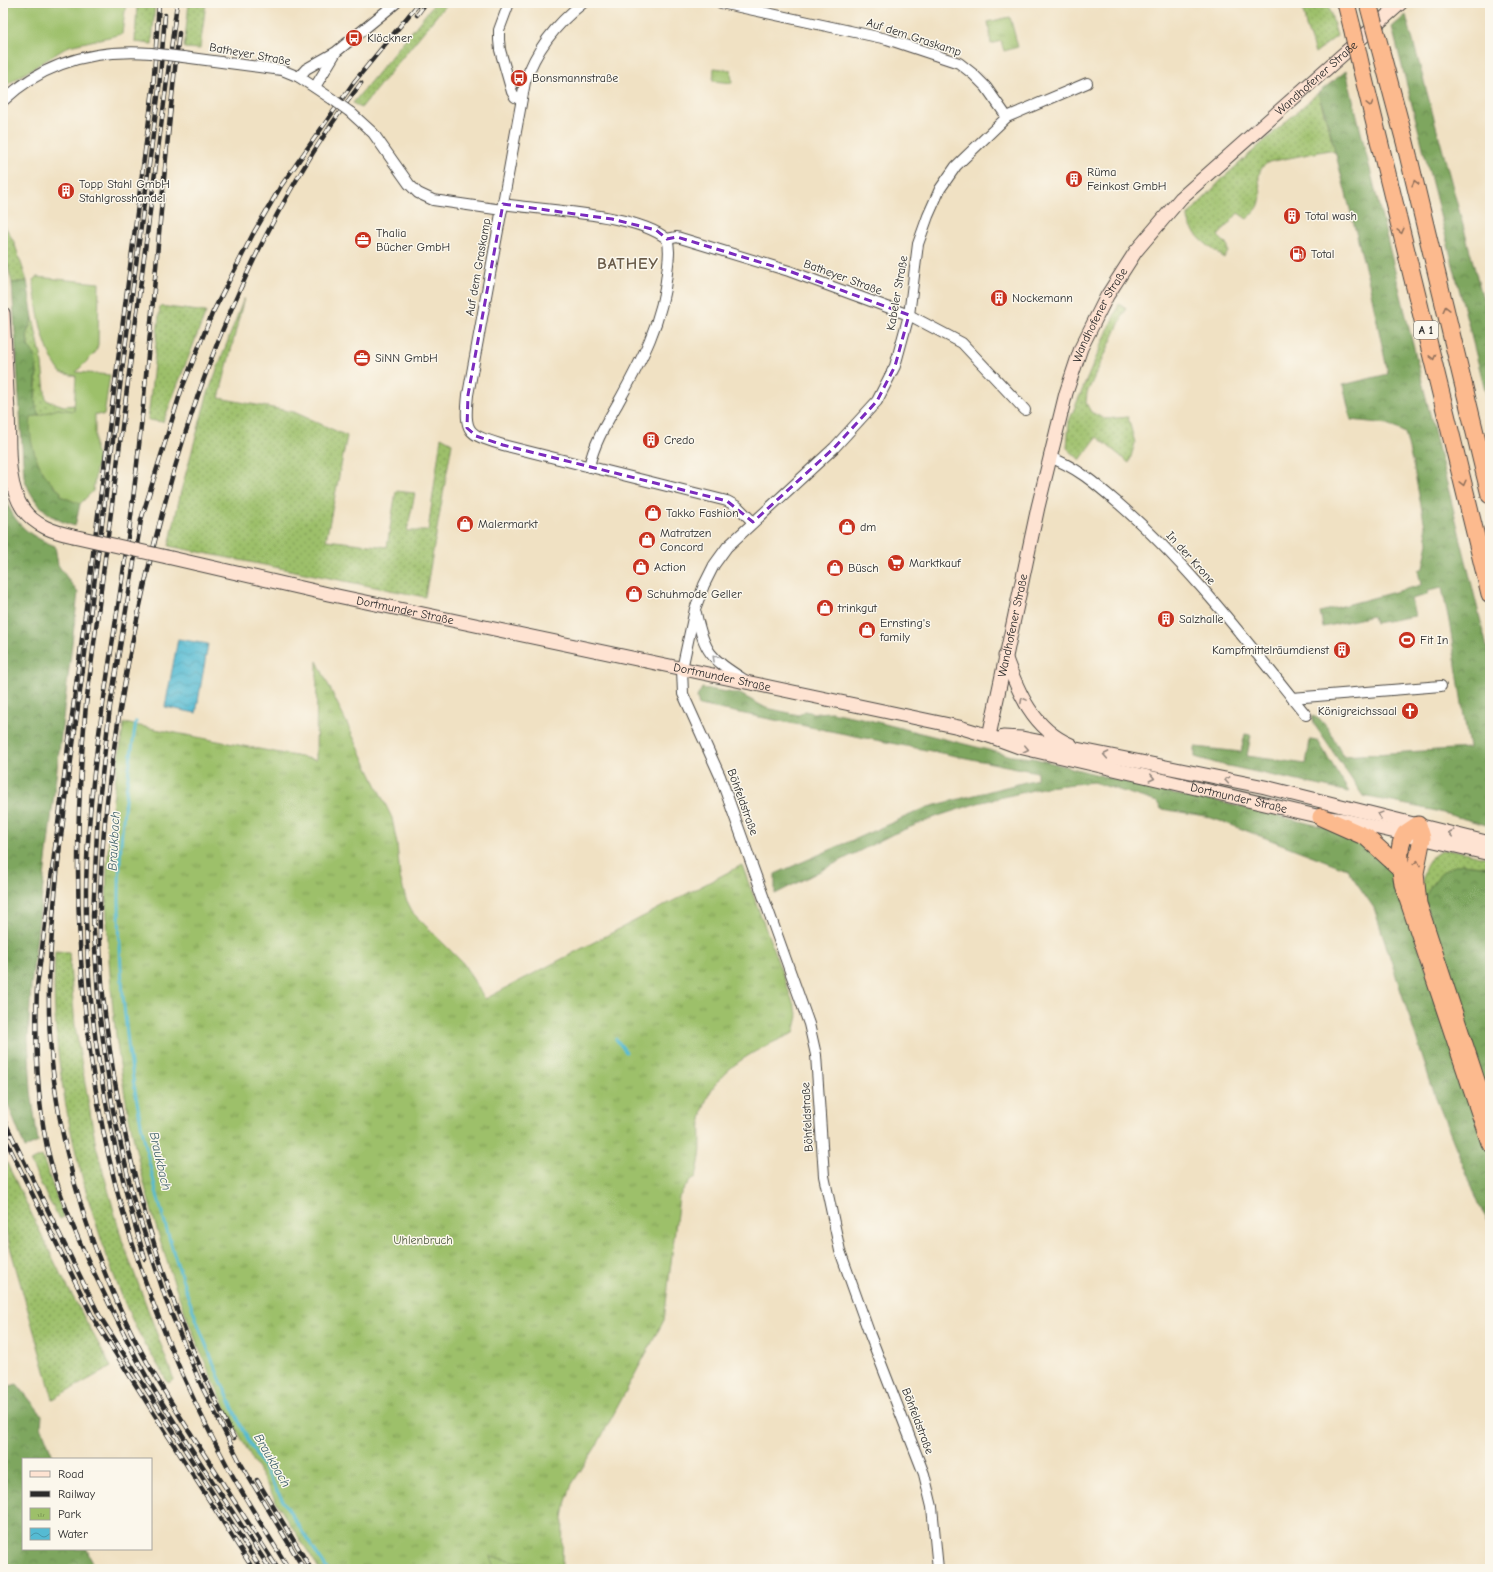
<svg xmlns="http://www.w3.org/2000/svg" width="1493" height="1572" font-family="'Comic Neue',sans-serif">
<defs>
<pattern id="grass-dots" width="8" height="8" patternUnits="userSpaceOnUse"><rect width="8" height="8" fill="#9dc06a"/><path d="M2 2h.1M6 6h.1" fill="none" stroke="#809c57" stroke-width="1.8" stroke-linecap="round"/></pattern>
<pattern id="forest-crowns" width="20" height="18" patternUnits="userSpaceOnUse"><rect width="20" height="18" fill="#7ea65e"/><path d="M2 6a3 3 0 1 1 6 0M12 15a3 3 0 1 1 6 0" fill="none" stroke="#67874e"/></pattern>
<pattern id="park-tufts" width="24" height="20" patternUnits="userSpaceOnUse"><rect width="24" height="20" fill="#9dc06a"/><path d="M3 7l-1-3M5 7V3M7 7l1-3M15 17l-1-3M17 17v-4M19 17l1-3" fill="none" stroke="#809c57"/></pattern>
<pattern id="water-waves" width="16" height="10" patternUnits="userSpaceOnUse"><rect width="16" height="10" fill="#55bbd3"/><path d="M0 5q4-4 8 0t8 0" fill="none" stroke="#4798ab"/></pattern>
</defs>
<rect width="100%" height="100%" fill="#fbf7ec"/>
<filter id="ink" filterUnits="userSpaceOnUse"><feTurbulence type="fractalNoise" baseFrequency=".025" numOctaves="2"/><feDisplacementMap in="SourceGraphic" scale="8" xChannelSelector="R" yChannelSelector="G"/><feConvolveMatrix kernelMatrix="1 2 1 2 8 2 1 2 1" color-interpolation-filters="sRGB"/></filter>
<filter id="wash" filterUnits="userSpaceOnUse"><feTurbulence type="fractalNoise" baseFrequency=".012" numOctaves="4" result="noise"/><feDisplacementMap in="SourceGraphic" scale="16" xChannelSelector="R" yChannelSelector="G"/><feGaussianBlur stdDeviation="0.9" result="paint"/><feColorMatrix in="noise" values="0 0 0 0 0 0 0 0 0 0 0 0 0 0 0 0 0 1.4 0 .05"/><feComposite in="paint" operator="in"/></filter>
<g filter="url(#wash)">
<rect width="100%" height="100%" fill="#f0e1c3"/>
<g fill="url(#grass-dots)" stroke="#64764a">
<polygon points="137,3 155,3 152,44 135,42"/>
<polygon points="189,3 206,3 200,49 184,48"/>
<polygon points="435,3 447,3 361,108 353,103"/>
<polygon points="1302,3 1328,3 1337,36 1315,53 1306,26"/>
<path d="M1318 93 1336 153 1329 150 1269 162C1249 175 1266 186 1259 205 1257 210 1251 215 1247 219L1238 213 1218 236 1228 246V252L1224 258C1211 247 1187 233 1188 215L1225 176Z"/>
<polygon points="3,223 14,242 27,281 12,283 3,246"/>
<polygon points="244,298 219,398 294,412 347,436 326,540 387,547 396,491 415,493 407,531 428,531 441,437 452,443 425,597 169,546 181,491 207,396"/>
<polygon points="1119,304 1126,309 1087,393 1086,403 1091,412 1105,419 1128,417 1135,443 1129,463 1097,437 1080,460 1067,448 1069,421"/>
<polygon points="160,306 206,312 163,422 148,420"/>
<polygon points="33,318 41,355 46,400 64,406 74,405 74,411 58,409 39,415 35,408 37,370 28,346 27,332"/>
<path d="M1446 850H1454L1490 858V867L1462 864 1424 899C1420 878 1423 855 1446 850Z"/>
<path d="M55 951 69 952 75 1026 96 1146 122 1240 174 1380 168 1383C158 1365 146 1346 136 1328 119 1292 106 1255 94 1217 67 1132 50 1041 55 951Z"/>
<polygon points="3,1155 60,1273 111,1367 53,1399 3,1222"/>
<polygon points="42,1156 64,1217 60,1219 48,1199 30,1161"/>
</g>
<g fill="url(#forest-crowns)" stroke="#546844">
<polygon points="1406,15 1490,325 1490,409 1392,27"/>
<path d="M1346 71 1490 659V826L1432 810 1363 796 1314 724 1312 716C1328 720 1335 743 1343 756L1469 748 1449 621 1442 588 1428 591 1427 595 1411 599 1415 616 1375 623 1373 616 1323 627 1320 612 1421 585 1418 570 1423 568 1428 542 1414 469 1405 433 1388 424 1351 420 1343 385 1388 374 1369 283 1326 116 1318 93Z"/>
<path d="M27 281 33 318 27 332 28 346C46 363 28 395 39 415L31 418 53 486 61 492V496L80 504 75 526C49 519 32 503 24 477L12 283Z"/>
<path d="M3 493C14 523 25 534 55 546L58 565 78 593 31 986 28 1038 31 1091 38 1142 25 1148 3 1092Z"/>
<polygon points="702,688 740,694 766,708 799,715 805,711 814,713 831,712 861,718 1012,756 1033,758 1172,794 1212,800 1328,828 1363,841 1393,873 1490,1150 1490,1223 1480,1207 1435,1096 1374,908 1347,869 1226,823 1205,816 1161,809 1157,802 1093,782 1046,787 978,803 938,816 893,834 775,894 775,874 928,807 1037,779 1037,772 699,705 697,697"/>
<polygon points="1245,734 1251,735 1247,756 1306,764 1310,740 1318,741 1349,792 1219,764 1195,757 1195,747 1241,752"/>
<path d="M1462 864 1490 867V1113L1424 899C1434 880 1440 869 1462 864Z"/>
<polygon points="3,1380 10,1386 17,1384 42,1415 41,1426 54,1459 23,1459 23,1549 87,1549 94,1569 3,1569"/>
</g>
<g fill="url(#park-tufts)" stroke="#64764a">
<polygon points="1010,17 1018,47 1004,51 1001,41 991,44 988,22"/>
<polygon points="714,68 731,70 732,83 713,81"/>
<path d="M317 661 392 818 397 844 400 877 406 899 413 913 463 963 485 999 742 865 798 1016 794 1033C755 1050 707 1071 701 1120 700 1132 702 1145 700 1157 699 1164 697 1171 696 1177L690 1180 679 1197 664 1320 597 1445 572 1484 566 1501 563 1518 562 1564 560 1569H319C306 1547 291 1527 278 1505 254 1463 230 1419 210 1374 153 1244 117 1102 109 959 107 924 105 888 108 852 111 809 117 766 124 723L316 760Z"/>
</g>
<g fill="#9dc06a" stroke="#64764a">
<polygon points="4,3 126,3 122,34 69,46 3,87"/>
<path d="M36 277 99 283 98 345 95 353 76 372 110 375 104 415 95 414V451L98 457 93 491 80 504 61 496V492C40 476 27 444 31 418L58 409 74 411 76 376 61 373C41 346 38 313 33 280Z"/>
<polygon points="490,1556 550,1569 494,1569"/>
</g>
<polygon fill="url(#water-waves)" stroke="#40737f" points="178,639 208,644 196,713 165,707"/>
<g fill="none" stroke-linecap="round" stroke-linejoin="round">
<g stroke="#55bbd3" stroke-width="3">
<path d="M136 722C127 779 119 837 119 895 118 1074 161 1253 236 1415 261 1468 294 1520 327 1569"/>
<polyline points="616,1039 626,1052"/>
</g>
</g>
</g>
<g filter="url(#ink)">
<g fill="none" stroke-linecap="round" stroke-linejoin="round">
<defs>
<g id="street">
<polyline points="509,3 499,30 499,40 500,50 512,92 515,97 521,100"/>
<path d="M583 3C556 24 536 49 525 82L468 395C464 434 468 434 503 445L727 501 738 507 753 522"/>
<polyline points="721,3 887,39 959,63 973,74 986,87 1007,117"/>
<polyline points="183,57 282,70 299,77 332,99"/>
<polyline points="299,77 306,69 336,52 396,3"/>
<polyline points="315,87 335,54"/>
<path d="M3 101C44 62 96 49 151 53"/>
<polyline points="350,112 373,133 409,184 418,193 433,200 502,210"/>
<path d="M503 204C545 211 636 213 667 239L677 237 789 271 909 315 962 343 1025 410"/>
<path d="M1049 457C1077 467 1097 485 1119 504 1190 566 1247 642 1306 715"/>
<path d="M589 467C594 443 606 424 618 403 641 361 663 321 667 273 668 262 671 250 667 239"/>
<path d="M696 613C705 655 711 658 746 681"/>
<polyline points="1292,698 1441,686"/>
<polyline points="938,1569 932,1507 924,1474 870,1335 840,1251 824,1176 816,1055 809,1024 720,776 683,694 682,669 695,609 704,585 714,565 727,547 834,448 877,401 895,366 909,315 918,244 928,216 940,189 956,166 1007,117 1087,83"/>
</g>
<g id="secondary">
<path d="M3 313C5 346 6 378 8 411 10 442 5 482 23 509 35 526 54 532 73 536"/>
<path id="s1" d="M167 557 328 594 959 727 989 736 1019 747 1321 817 1344 820 1490 854"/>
<path d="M1005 656C1018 692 1033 729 1071 745"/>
<path id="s2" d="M989 736 1038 507 1066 393 1081 348 1107 296 1136 251 1181 198 1401 3"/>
<polyline points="1003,737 1022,738 1265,787 1490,843"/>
</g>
<g id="highway">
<polyline points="1346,3 1352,27"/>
<polyline points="1380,48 1405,142 1490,495"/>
<polyline points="1361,67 1490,594"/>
<polyline points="1321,817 1366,837 1401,869"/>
<path d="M1490 1123 1418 904 1415 873 1422 838 1418 825C1414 828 1408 831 1405 834 1396 848 1401 870 1403 884L1490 1143"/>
</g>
</defs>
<use href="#street" stroke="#494642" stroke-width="12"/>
<use href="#secondary" stroke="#494642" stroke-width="15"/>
<use href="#highway" stroke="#494642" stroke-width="19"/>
<use href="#street" stroke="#fff" stroke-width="10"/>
<use href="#secondary" stroke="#fee3d2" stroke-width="13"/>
<use href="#highway" stroke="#fcba8e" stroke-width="17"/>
<defs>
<g id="rail">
<path d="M159 3 153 89 37 987C35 1041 36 1094 47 1147 58 1195 78 1241 100 1285 117 1320 133 1354 153 1388 190 1449 231 1509 270 1569"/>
<path d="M177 3 86 705C70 871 76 1039 120 1202 145 1292 185 1389 230 1471 249 1505 269 1537 289 1569"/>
<path d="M165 15 159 89 60 844C55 892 50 940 49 989 47 1096 74 1206 118 1304 138 1351 166 1394 193 1437 221 1481 250 1525 278 1569"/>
<polyline points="417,15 426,3"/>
<polyline points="3,1118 99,1315 261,1569"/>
<polyline points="3,1134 93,1318 253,1569"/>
<path d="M145 1259C111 1148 88 1034 86 917 84 782 114 649 131 516 151 355 160 193 179 33"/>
<path d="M234 1438C165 1304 123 1164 105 1014 91 897 107 779 128 664 168 455 231 256 361 83"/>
<polyline points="257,1480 311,1569"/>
<polyline points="304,1569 241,1464 201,1385 167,1303 133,1198 113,1110 99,1012 93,916 98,810 110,707 141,520 181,391 212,314 253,234 281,186 354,82 419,3"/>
</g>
</defs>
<use href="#rail" stroke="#2b2b2b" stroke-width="4.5"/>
<use href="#rail" stroke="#fbf7ec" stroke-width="3" stroke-dasharray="9" stroke-linecap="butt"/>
<defs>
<g id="street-bridge">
<polyline points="151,53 183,57"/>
<polyline points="332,99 350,112"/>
</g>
<polyline id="secondary-bridge" points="73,536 167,557"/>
<g id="highway-bridge">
<polyline points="1368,3 1380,48"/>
<polyline points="1352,27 1361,67"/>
</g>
</defs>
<use href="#street-bridge" stroke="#494642" stroke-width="12" stroke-linecap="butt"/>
<use href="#secondary-bridge" stroke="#494642" stroke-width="15" stroke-linecap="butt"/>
<use href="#highway-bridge" stroke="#494642" stroke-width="19" stroke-linecap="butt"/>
<use href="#street-bridge" stroke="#fff" stroke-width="10"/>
<use href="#secondary-bridge" stroke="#fee3d2" stroke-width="13"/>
<use href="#highway-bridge" stroke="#fcba8e" stroke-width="17"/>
</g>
<defs><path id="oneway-chevron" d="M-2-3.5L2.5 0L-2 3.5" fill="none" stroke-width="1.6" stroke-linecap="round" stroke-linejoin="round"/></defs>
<g stroke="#94725c">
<use href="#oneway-chevron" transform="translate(1370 104) rotate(76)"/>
<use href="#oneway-chevron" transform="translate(1415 183) rotate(-104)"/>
<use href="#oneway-chevron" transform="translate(1401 231) rotate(76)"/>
<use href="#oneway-chevron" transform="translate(1446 309) rotate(-104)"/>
<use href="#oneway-chevron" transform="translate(1433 357) rotate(76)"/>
<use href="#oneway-chevron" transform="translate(1463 483) rotate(76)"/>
<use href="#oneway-chevron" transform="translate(1417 863) rotate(-79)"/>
</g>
<use stroke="#a0a0a0" href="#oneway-chevron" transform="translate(715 658) rotate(-137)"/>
<g stroke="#94877e">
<use href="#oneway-chevron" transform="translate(1023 700) rotate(-118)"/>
<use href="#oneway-chevron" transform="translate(1026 749) rotate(13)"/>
<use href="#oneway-chevron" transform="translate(1106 755) rotate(-169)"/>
<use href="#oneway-chevron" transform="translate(1152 778) rotate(13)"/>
<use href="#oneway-chevron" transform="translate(1227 780) rotate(-169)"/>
<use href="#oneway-chevron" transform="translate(1380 815) rotate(-165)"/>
<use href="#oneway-chevron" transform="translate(1451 833) rotate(-168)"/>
</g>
</g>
<path fill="none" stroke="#7b2cbf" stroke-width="3" stroke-dasharray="8 5" stroke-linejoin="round" d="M503 204 612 219 656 230 667 239 677 237 789 271 909 315 895 366 877 401 834 448 753 522 727 501 503 445 476 436 467 428 468 395Z"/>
<defs>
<symbol id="bus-disc" viewBox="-11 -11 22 22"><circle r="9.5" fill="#c8321e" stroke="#fbf7ec"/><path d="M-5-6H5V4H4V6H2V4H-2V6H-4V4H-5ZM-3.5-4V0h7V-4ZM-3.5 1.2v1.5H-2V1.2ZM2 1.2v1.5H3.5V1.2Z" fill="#fff"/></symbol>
<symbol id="building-disc" viewBox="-11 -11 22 22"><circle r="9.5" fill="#c8321e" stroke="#fbf7ec"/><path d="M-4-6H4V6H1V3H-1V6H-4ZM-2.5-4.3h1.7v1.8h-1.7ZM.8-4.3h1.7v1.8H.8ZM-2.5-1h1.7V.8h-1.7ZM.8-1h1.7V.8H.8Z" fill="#fff"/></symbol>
<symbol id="office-disc" viewBox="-11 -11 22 22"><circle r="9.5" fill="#c8321e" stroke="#fbf7ec"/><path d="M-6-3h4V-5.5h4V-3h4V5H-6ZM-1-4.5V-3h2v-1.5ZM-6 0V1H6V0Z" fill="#fff"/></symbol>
<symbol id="fuel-disc" viewBox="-11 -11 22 22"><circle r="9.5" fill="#c8321e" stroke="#fbf7ec"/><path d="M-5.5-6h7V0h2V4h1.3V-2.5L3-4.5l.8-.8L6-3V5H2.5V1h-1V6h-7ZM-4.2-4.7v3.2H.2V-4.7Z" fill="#fff"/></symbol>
<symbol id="shop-disc" viewBox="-11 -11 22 22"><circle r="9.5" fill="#c8321e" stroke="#fbf7ec"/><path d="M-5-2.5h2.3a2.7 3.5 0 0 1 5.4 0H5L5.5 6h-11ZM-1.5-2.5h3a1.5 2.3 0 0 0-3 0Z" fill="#fff"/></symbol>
<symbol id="supermarket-disc" viewBox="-11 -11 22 22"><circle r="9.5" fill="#c8321e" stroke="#fbf7ec"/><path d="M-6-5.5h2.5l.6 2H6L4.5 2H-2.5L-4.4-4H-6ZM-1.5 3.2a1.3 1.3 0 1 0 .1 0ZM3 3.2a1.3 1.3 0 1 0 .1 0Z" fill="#fff"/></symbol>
<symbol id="stadium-disc" viewBox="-11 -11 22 22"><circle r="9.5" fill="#c8321e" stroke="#fbf7ec"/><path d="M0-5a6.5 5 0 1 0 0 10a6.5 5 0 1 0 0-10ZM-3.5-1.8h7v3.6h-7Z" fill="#fff"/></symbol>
<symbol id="church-disc" viewBox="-11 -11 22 22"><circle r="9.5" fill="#c8321e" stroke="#fbf7ec"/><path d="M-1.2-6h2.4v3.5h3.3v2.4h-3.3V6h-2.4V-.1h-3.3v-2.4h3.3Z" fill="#fff"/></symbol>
</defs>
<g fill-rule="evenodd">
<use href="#bus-disc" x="344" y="28" width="20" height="20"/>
<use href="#bus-disc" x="509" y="68" width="20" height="20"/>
<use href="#building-disc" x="1064" y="169" width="20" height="20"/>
<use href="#building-disc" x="56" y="181" width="20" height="20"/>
<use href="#building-disc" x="1282" y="206" width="20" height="20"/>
<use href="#office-disc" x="353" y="230" width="20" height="20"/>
<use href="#fuel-disc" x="1288" y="244" width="20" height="20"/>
<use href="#building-disc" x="989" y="288" width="20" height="20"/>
<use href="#office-disc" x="352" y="348" width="20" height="20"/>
<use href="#building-disc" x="641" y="430" width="20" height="20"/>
<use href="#shop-disc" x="643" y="503" width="20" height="20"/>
<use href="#shop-disc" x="455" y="514" width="20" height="20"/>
<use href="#shop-disc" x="837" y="517" width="20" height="20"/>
<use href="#shop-disc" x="637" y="530" width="20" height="20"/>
<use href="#supermarket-disc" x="886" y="553" width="20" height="20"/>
<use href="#shop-disc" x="631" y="557" width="20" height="20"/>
<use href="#shop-disc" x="825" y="558" width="20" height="20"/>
<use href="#shop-disc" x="624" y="584" width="20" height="20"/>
<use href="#shop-disc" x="815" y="598" width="20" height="20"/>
<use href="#building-disc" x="1156" y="609" width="20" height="20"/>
<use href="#shop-disc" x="857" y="620" width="20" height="20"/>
<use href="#stadium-disc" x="1397" y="630" width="20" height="20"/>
<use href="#building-disc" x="1332" y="640" width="20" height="20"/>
<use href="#church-disc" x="1400" y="701" width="20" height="20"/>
</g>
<g text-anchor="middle" stroke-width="3" stroke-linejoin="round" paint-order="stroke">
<rect fill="#fbf7ec" stroke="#696865" stroke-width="1" x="1414" y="321" width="24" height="18" rx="3"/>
<g font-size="11" font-weight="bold" fill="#2b2b2b">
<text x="1426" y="334">A 1</text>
</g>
<g font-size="12" fill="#2b2b2b" stroke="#fbf7ec">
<text transform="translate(914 37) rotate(18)" y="4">Auf dem Graskamp</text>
<text transform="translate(250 54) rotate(10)" y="4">Batheyer Straße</text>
<text dy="4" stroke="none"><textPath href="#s2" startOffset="761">Wandhofener Straße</textPath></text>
<text transform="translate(478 267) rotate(-80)" y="4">Auf dem Graskamp</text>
<text transform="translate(843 277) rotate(20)" y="4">Batheyer Straße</text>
<text transform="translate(897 293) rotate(-80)" y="4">Kabeler Straße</text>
<text dy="4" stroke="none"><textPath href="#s2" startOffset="437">Wandhofener Straße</textPath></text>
<text transform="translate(1191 558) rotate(48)" y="4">In der Krone</text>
<text dy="4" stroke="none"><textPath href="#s1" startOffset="244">Dortmunder Straße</textPath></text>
<text dy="4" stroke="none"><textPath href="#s2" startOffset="113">Wandhofener Straße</textPath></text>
<text dy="4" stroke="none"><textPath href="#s1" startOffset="568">Dortmunder Straße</textPath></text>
<text dy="4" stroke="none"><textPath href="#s1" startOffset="1099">Dortmunder Straße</textPath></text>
<text transform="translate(743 802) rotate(70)" y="4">Böhfeldstraße</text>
<text transform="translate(807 1117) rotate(-93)" y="4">Böhfeldstraße</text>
<text transform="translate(918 1421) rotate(69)" y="4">Böhfeldstraße</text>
</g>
<g font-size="12" fill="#2b2b2b" stroke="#fbf7ec" text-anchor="start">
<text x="367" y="42">Klöckner</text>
<text x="532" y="82">Bonsmannstraße</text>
<text x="1087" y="176">Rüma<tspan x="1087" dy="14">Feinkost GmbH</tspan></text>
<text x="79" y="188">Topp Stahl GmbH<tspan x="79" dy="14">Stahlgrosshandel</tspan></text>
<text x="1305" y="220">Total wash</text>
<text x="376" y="237">Thalia<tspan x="376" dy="14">Bücher GmbH</tspan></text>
<text x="1311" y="258">Total</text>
<text x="1012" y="302">Nockemann</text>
<text x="375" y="362">SiNN GmbH</text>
<text x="664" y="444">Credo</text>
<text x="666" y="517">Takko Fashion</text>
<text x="478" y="528">Malermarkt</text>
<text x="860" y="531">dm</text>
<text x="660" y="537">Matratzen<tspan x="660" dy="14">Concord</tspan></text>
<text x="909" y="567">Marktkauf</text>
<text x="654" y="571">Action</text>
<text x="848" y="572">Büsch</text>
<text x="647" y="598">Schuhmode Geller</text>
<text x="838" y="612">trinkgut</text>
<text x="1179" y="623">Salzhalle</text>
<text x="880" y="627">Ernsting's<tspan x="880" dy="14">family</tspan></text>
<text x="1420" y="644">Fit In</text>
<text x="1329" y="654" text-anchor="end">Kampfmittelräumdienst</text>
<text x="1397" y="715" text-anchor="end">Königreichssaal</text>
</g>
<g font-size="12" fill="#4d583e" stroke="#fbf7ec">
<text x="423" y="1244">Uhlenbruch</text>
</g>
<g font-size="13" font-style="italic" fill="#3a5d66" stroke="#fbf7ec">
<text transform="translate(113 841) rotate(-87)" y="5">Braukbach</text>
<text transform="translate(161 1161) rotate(77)" y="5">Braukbach</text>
<text transform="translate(273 1460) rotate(60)" y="5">Braukbach</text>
</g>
<g font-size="16" font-weight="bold" letter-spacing="1" fill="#6a5c4a" stroke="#fbf7ec">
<text x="628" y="269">BATHEY</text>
</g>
</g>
<rect width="1493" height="1572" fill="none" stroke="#fbf7ec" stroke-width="16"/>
<rect x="22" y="1458" width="130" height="92" fill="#fbf7ec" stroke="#a8a59f"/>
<rect x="30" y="1471" width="20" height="6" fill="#fee3d2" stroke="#a8a59f"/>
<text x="58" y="1478" font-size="12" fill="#2b2b2b">Road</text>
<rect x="30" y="1491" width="20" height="6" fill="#2b2b2b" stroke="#a8a59f"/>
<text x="58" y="1498" font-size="12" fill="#2b2b2b">Railway</text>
<rect x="30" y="1508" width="20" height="12" fill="url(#park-tufts)" stroke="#a8a59f"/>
<text x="58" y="1518" font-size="12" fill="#2b2b2b">Park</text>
<rect x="30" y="1528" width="20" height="12" fill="url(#water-waves)" stroke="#a8a59f"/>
<text x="58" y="1538" font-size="12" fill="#2b2b2b">Water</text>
</svg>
